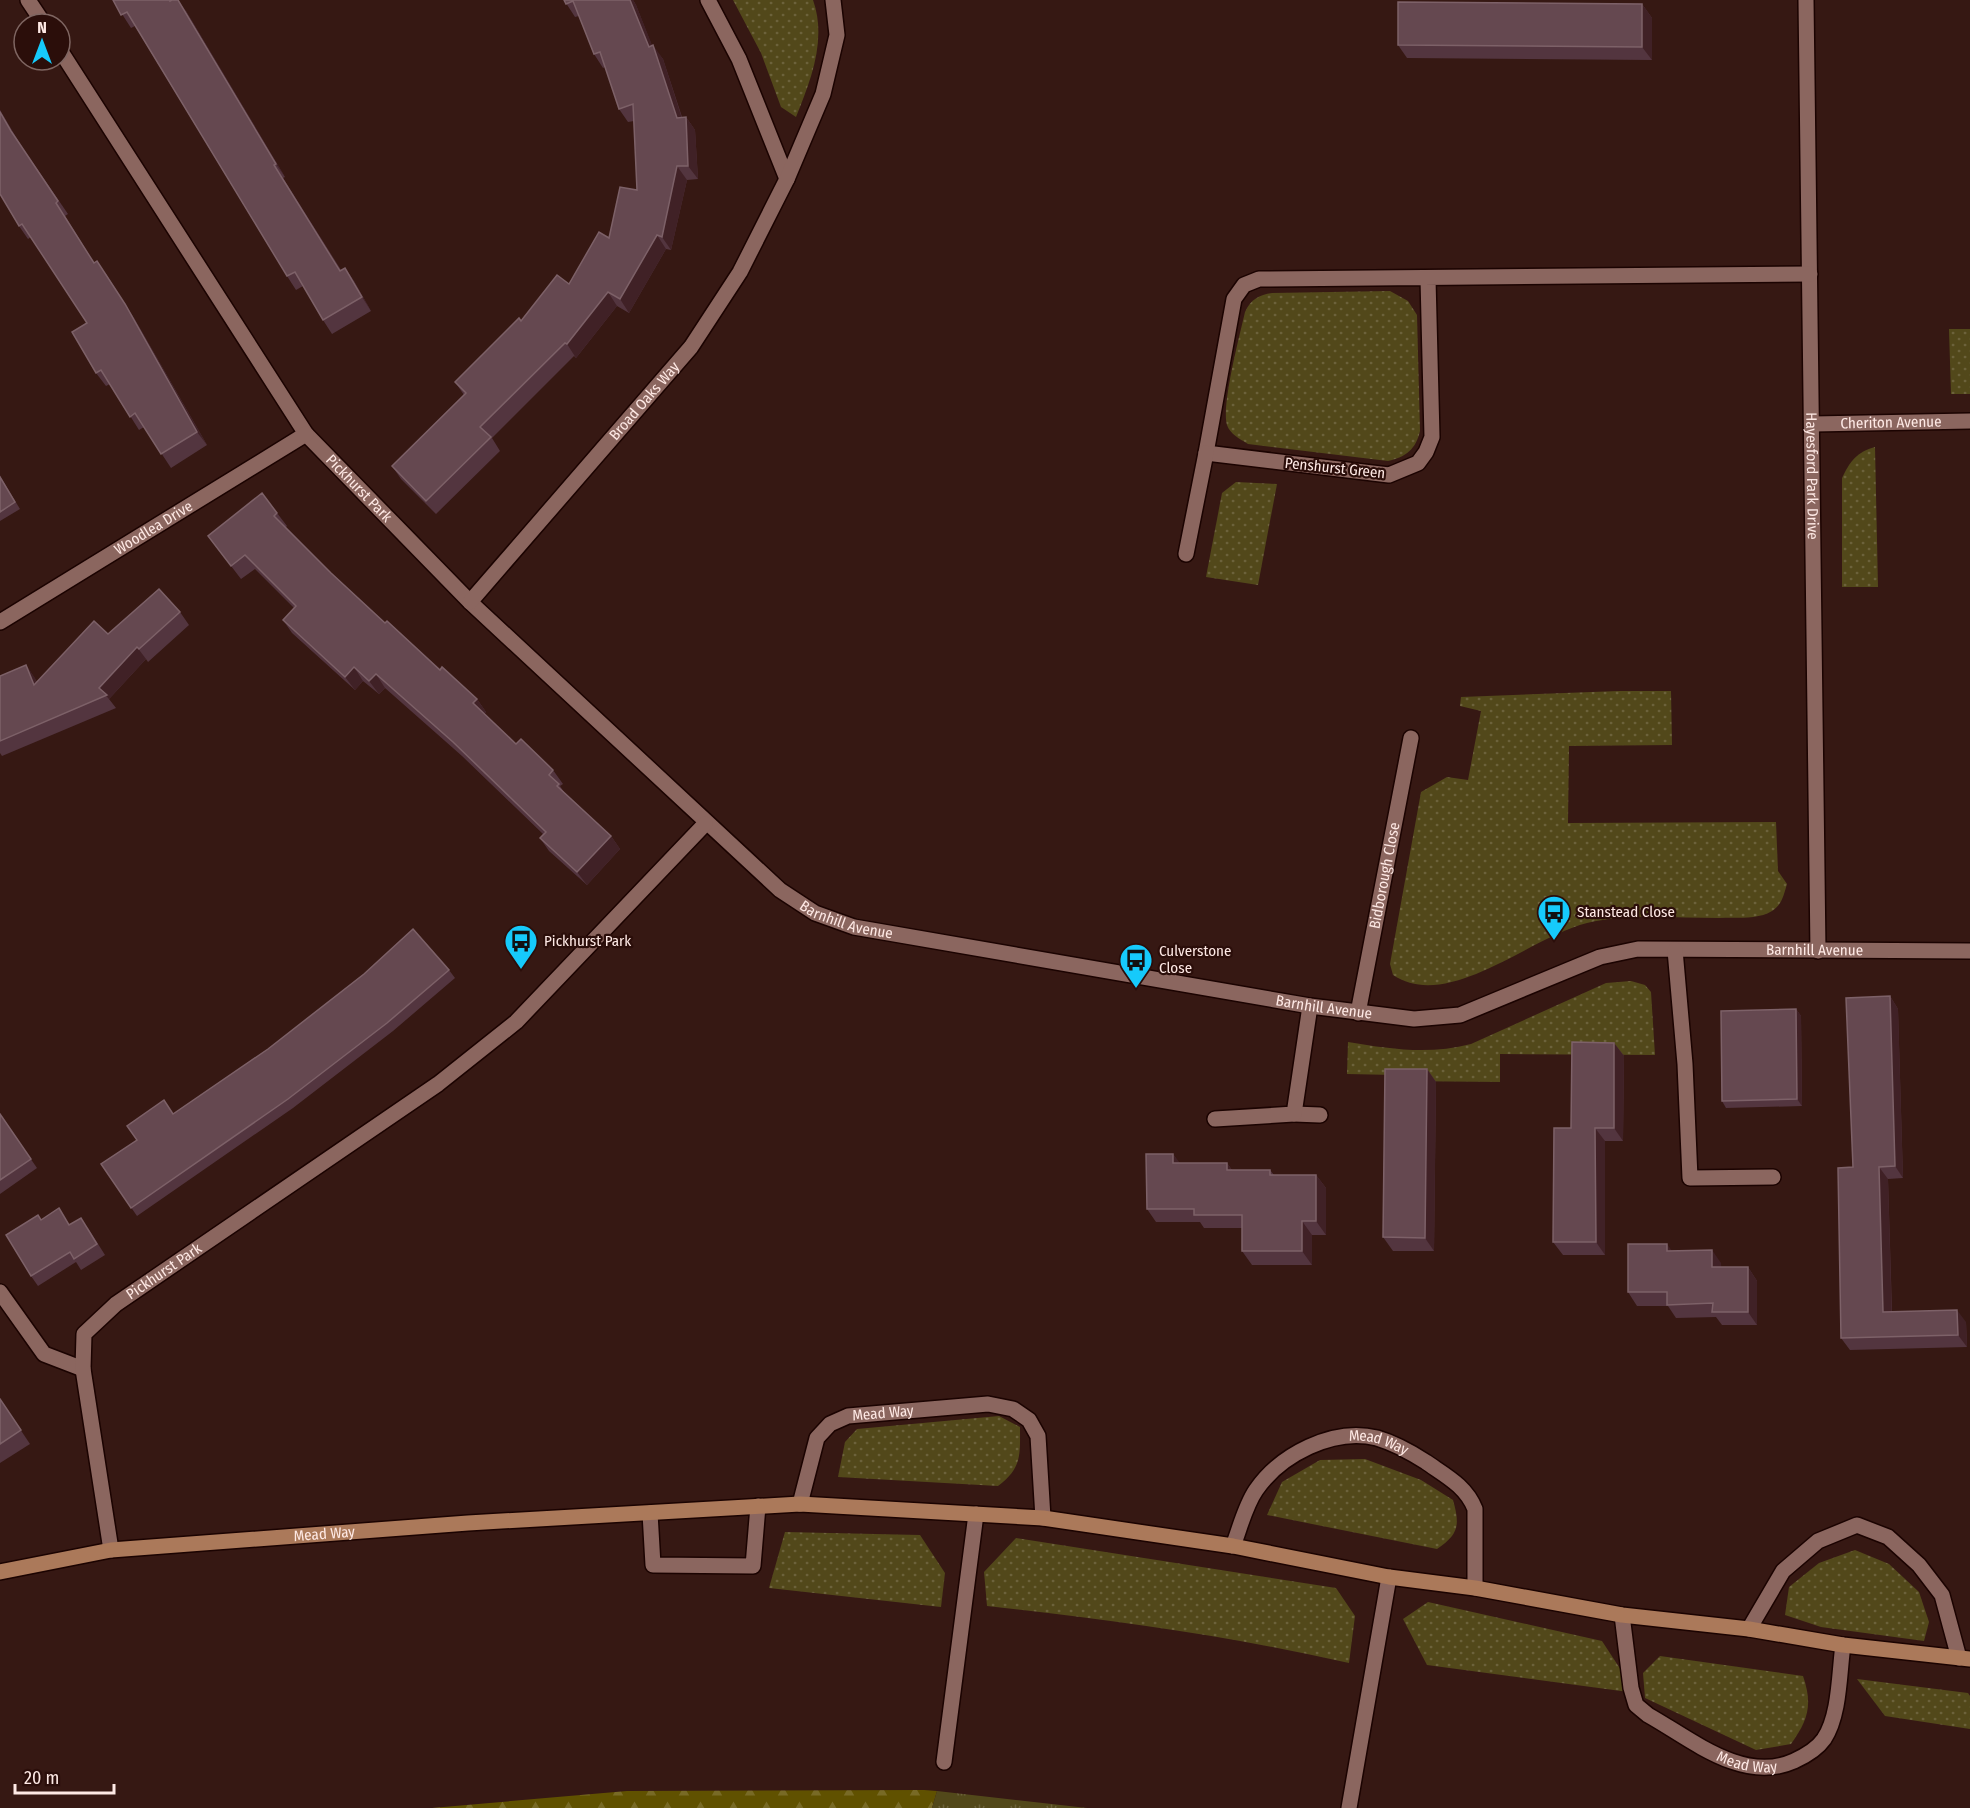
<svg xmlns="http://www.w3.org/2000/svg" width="1970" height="1808" font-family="'Fira Sans Condensed',sans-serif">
<defs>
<pattern id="grass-dots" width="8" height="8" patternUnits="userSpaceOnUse" patternTransform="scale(1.5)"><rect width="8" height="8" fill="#52481a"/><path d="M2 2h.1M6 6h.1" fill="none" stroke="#6c623b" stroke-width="1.8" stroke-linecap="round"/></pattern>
<pattern id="forest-firs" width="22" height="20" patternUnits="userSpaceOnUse" patternTransform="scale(1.5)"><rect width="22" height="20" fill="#605100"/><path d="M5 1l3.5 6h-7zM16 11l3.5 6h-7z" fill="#786a25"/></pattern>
<pattern id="park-tufts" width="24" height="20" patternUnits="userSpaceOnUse" patternTransform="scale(1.5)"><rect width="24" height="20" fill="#52481a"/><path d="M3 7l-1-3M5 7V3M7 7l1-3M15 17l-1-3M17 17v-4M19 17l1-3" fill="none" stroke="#6c623b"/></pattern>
</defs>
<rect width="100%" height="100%" fill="#361813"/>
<g fill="url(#grass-dots)">
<path d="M733 0H813C827 39 811 80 796 117L781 107 761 53Z"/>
<path d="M1390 291 1408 301 1417 315 1420 431C1416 449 1406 457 1388 461L1248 444C1240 439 1230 434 1227 425 1221 406 1240 334 1245 312 1251 299 1259 295 1272 293Z"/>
<polygon points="1949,329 1970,329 1970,394 1951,394"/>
<path d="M1875 447 1878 587H1842V478C1850 461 1857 452 1875 447Z"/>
<polygon points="1236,482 1277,484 1258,585 1206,577 1222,493"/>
<path d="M1619 691H1671L1672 745 1569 746 1568 823 1776 822 1778 871 1787 884C1784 894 1782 905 1772 911 1758 920 1735 917 1719 918 1676 918 1628 913 1587 923 1530 937 1448 1012 1393 975L1390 964 1421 792 1447 777 1468 780 1481 711 1460 706 1461 697Z"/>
<path d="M1631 981 1645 985 1651 992 1655 1055 1500 1054V1082L1396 1081 1395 1075 1347 1074 1348 1042C1390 1049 1429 1055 1471 1044L1606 983Z"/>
<path d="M999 1416 1020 1427C1020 1455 1022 1468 998 1486L838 1477 845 1442 857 1429Z"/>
<path d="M1365 1459 1421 1480 1453 1500C1460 1525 1459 1534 1437 1549L1267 1515 1282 1482 1320 1460Z"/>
<polygon points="785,1532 920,1535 945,1573 941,1607 769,1588"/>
<path d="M1016 1538 1336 1588 1355 1616 1349 1663C1230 1636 1109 1619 987 1606L984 1572Z"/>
<polygon points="1855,1550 1889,1564 1919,1592 1929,1622 1924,1641 1821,1627 1785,1615 1789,1587 1819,1563"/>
<polygon points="1428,1602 1602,1641 1636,1693 1427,1665 1403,1619"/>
<path d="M1660 1656 1803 1676C1813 1705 1808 1720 1791 1744L1756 1750 1645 1698 1643 1673Z"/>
<polygon points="1857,1679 1968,1693 1970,1696 1970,1729 1885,1716"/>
</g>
<polygon fill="url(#forest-firs)" points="924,1790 937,1791 932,1808 432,1808 627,1791"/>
<polygon fill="url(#park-tufts)" points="937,1791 1087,1808 932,1808"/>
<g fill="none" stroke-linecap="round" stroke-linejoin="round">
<defs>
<g id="street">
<polyline points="28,0 44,24"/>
<polyline points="708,0 739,59 787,179"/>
<path id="s1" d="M1806 0 1818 951"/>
<path id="s2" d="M60 50 306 434 470 602 780 890 815 913 854 927 1310 1006 1414 1019 1460 1015 1600 957 1638 949 1970 951"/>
<polyline points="1428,279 1432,437 1426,452 1418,463 1389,475 1206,453 1234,299 1244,285 1259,279 1810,274"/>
<path id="s3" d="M1813 424 1970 421"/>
<polyline points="1186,554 1206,453"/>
<path id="s4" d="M470 602 691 347 740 272 787 179 823 94 837 35 833 0"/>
<path id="s5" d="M0 622 306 434"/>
<polyline points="1675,950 1685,1064 1690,1178 1773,1177"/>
<path id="s6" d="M1358 1013 1411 738"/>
<polyline points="1294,1114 1320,1115"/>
<polyline points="1215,1119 1294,1114 1310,1006"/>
<polyline points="0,1292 44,1354 83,1369"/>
<path id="s7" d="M800 1504 817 1438 830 1424 848 1416 988 1404 1013 1409 1029 1420 1038 1436 1043 1518"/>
<polyline points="650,1513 653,1565 753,1566 758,1506"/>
<path id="s8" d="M1233 1546C1240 1528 1245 1506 1256 1490 1280 1455 1333 1427 1377 1438 1394 1443 1412 1453 1426 1462 1446 1476 1466 1486 1475 1509V1588"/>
<path id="s9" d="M111 1550 83 1369 84 1334 116 1304 438 1084 516 1022 705 824"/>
<path id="s10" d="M1622 1615 1631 1688 1636 1705 1648 1715C1691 1739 1743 1784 1794 1761 1805 1756 1817 1749 1824 1739 1840 1715 1839 1673 1843 1645"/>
<polyline points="1749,1629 1783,1571 1818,1541 1857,1525 1888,1537 1919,1565 1942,1595 1959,1658"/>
<polyline points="944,1762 976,1514"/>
<polyline points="1349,1808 1389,1577"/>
</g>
<g id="secondary">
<path id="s11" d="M0 1572 111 1550 468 1523 800 1504 1043 1518 1233 1546 1389 1577 1475 1588 1622 1615 1749 1629 1843 1645 1970 1659"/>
</g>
</defs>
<use href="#street" stroke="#1b0301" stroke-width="18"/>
<use href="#secondary" stroke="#1b0301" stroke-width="18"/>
<use href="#street" stroke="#8b665f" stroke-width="15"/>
<use href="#secondary" stroke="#ab795a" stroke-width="15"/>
</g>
<g fill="#53353f">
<polygon points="113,0 171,0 186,11 285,177 283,178 341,270 345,268 354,281 371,311 332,334 323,320 303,286 296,290 287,276 135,26 131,28"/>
<polygon points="564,0 633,0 636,5 652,46 663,59 682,117 686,117 695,130 698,179 687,180 671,250 666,249 629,313 617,306 576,358 574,356 492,438 500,451 436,514 401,479 392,466 464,395 455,382 521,321 569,284 609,238 637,190 634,121 628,122 619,109 605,67 603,68 594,54 579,16 575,17"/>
<polygon points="1642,4 1652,18 1652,60 1407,58 1398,45"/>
<polygon points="0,110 20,144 68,214 65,216 94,263 106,274 134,318 207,445 171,468 144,427 139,430 110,384 106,386 96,373 87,323 31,237 28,239 19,226 0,194"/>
<polygon points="0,476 20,509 0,521"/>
<polygon points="277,513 287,526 286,527 331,573 385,623 440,670 477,699 486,712 484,714 516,744 553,770 563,784 560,786 566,795 611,836 620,849 587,885 549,851 540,838 543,834 462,756 385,688 379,694 363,681 355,690 292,633 283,620 294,608 255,569 241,579 208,536"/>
<polygon points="180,612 189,625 148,662 146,659 109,699 116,708 2,756 0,753 0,676 26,665 37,682 108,634"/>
<polygon points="449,970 455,978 393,1031 293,1108 137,1216 101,1164 137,1140 173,1114"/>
<polygon points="1890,996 1898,1009 1903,1178 1888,1179 1892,1311 1966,1322 1967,1347 1850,1350 1841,1338 1853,1167"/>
<polygon points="1796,1009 1801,1016 1802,1106 1726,1108 1722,1101"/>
<polygon points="1614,1043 1624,1056 1623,1141 1605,1141 1605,1255 1563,1255 1553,1242"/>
<polygon points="1427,1069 1436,1082 1434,1251 1393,1251 1383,1237"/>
<polygon points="0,1114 37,1168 0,1194"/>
<polygon points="1173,1154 1179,1163 1227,1163 1232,1170 1270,1170 1274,1175 1316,1175 1326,1188 1326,1235 1312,1235 1312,1265 1252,1265 1242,1251 1242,1228 1204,1228 1200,1222 1156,1222 1147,1209"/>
<polygon points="41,1220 88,1228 105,1255 81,1270 76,1262 38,1286 31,1276"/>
<polygon points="1672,1251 1721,1263 1721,1267 1748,1267 1757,1281 1757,1325 1722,1325 1716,1317 1676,1318 1668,1306 1637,1306 1628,1292"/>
<polygon points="0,1399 30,1444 0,1463"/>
</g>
<g fill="#402126">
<polygon points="178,0 186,11 285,177 276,164"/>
<polygon points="630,0 633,0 636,5 658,60 649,47"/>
<polygon points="1642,4 1652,18 1652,60 1642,47"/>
<polygon points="653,45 663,59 686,131 677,118"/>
<polygon points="0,110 20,144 68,214 11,131 0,112"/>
<polygon points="686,117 695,130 698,179 688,166"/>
<polygon points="274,165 283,178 349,284 340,271"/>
<polygon points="677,166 687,180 671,250 662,237"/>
<polygon points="56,203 65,216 103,277 94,263"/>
<polygon points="657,235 666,249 629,313 620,299"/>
<polygon points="97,261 134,318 207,445 197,432"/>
<polygon points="345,268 354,281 371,311 362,297"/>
<polygon points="608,292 617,306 576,358 567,344"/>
<polygon points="137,647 146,659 109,699 99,688"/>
<polygon points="26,665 35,678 43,697 34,685"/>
<polygon points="354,667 363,681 355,690 345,677"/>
<polygon points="376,674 385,688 379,694 369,681"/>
<polygon points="477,699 486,712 482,717 473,703"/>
<polygon points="611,836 620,849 587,885 577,872"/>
<polygon points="1890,996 1898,1009 1903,1178 1895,1166"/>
<polygon points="1796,1009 1801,1016 1802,1106 1797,1099"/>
<polygon points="1614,1043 1624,1056 1623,1141 1614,1128"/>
<polygon points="1427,1069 1436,1082 1434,1251 1425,1238"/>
<polygon points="1595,1128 1605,1141 1605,1255 1596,1242"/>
<polygon points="1173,1154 1183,1167 1173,1163"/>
<polygon points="1227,1163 1236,1176 1227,1170"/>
<polygon points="1879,1167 1888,1179 1892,1324 1883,1312"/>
<polygon points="1316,1175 1326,1188 1326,1235 1316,1221"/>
<polygon points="1302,1221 1312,1235 1312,1265 1302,1251"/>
<polygon points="1667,1244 1677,1258 1667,1251"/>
<polygon points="1712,1250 1721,1263 1722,1280 1712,1267"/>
<polygon points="1748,1267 1757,1281 1757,1325 1748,1312"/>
<polygon points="1957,1310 1966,1322 1967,1347 1958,1335"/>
</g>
<g fill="#654850" stroke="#7d6168" stroke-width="1.5">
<polygon points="113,0 170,0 170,1 172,0 178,0 276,164 274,165 340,271 345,268 362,297 323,320 295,272 287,276 127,12 121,15"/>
<polygon points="564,0 630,0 649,47 653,45 677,118 686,117 688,166 677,166 662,237 657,235 620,299 608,292 567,344 565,343 480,427 491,437 426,501 392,466 466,393 455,382 519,318 521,321 557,275 569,284 599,232 609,238 620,187 637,190 633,104 619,109 600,52 594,54 573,1 566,4"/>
<polygon points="1398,2 1642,4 1642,47 1398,45"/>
<polygon points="0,112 11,131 58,201 56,203 94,263 97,261 125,304 197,432 161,454 135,413 130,417 101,370 96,373 72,332 87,323 22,224 19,226 0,194"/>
<polygon points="0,477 15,502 0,512"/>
<polygon points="262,493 277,513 274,516 331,573 385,623 387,621 440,670 442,667 477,699 473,703 516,744 521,739 553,770 549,775 559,784 557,786 611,836 577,872 540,838 546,832 453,742 376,674 369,681 354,667 345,677 283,620 296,606 245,555 231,566 208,536"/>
<polygon points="159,589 180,612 139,649 137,647 99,688 107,695 0,741 0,676 26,665 34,685 94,621 108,634"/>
<polygon points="413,929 449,970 387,1023 288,1099 131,1208 101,1164 137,1140 127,1126 164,1100 173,1114 268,1049 364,974"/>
<polygon points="1890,996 1895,1166 1879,1167 1883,1312 1957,1310 1958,1335 1841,1338 1838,1168 1853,1167 1846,998"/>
<polygon points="1796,1009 1797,1099 1722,1101 1721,1011"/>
<polygon points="1572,1042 1614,1043 1614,1128 1595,1128 1596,1242 1553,1242 1554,1128 1571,1128"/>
<polygon points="1385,1069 1427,1069 1425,1238 1383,1237"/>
<polygon points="0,1114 31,1159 0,1180"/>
<polygon points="1146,1154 1173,1154 1173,1163 1227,1163 1227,1170 1270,1170 1270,1175 1316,1175 1316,1221 1302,1221 1302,1251 1242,1251 1242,1215 1194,1215 1194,1209 1147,1209"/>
<polygon points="59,1208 69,1225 81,1218 97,1244 74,1259 70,1252 31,1276 6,1235 38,1215 41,1220"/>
<polygon points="1628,1244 1667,1244 1667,1251 1712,1250 1712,1267 1748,1267 1748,1312 1712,1312 1713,1303 1667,1305 1667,1292 1628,1292"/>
<polygon points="0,1399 21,1430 0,1444"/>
</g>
<defs>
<symbol id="bus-pin" viewBox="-11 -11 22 30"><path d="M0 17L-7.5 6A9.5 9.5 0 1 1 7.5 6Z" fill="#16cafb" stroke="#2b0e0a"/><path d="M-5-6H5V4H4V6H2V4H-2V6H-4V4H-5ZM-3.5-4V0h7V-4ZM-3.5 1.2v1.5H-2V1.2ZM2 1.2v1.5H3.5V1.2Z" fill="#111"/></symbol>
</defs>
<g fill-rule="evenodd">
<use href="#bus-pin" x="1535" y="893" width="38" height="52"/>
<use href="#bus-pin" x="502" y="922" width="38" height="52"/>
<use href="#bus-pin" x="1117" y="941" width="38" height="52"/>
</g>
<g text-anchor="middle" stroke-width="4.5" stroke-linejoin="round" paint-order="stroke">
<g font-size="15" fill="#fee9e5" stroke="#2b0e0a">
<text dy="5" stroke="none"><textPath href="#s4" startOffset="266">Broad Oaks Way</textPath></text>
<text dy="5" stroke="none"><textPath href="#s3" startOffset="78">Cheriton Avenue</textPath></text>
<text transform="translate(1335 468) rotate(6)" y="5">Penshurst Green</text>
<text dy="5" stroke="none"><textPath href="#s1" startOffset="476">Hayesford Park Drive</textPath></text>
<text dy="5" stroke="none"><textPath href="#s2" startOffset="532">Pickhurst Park</textPath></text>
<text dy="5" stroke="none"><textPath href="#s5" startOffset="180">Woodlea Drive</textPath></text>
<text dy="5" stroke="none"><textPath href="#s6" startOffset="140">Bidborough Close</textPath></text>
<text dy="5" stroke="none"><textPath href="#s2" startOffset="1188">Barnhill Avenue</textPath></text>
<text dy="5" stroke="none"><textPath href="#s2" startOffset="2178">Barnhill Avenue</textPath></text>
<text dy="5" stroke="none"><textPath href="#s2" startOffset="1674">Barnhill Avenue</textPath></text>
<text dy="5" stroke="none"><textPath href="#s9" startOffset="320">Pickhurst Park</textPath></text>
<text dy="5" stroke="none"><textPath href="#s7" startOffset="142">Mead Way</textPath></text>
<text dy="5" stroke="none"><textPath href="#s8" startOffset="202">Mead Way</textPath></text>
<text dy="5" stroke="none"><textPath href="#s11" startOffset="327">Mead Way</textPath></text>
<text dy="5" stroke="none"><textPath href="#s10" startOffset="218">Mead Way</textPath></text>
</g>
<g font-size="15" fill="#fee9e5" stroke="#2b0e0a" text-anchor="start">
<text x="1577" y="917">Stanstead Close</text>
<text x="544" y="946">Pickhurst Park</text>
<text x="1159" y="956">Culverstone<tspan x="1159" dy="17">Close</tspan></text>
</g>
</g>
<g transform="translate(42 42)"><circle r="28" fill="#2b0e0a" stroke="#7f6662" stroke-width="1.5"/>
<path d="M0-4.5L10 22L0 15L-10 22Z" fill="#16cafb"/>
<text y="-9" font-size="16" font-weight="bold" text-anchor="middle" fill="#fee9e5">N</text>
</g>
<path d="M15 1784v9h99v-9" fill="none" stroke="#fee9e5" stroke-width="3"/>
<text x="24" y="1784" font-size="18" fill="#fee9e5" stroke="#2b0e0a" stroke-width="4.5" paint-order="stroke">20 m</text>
</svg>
